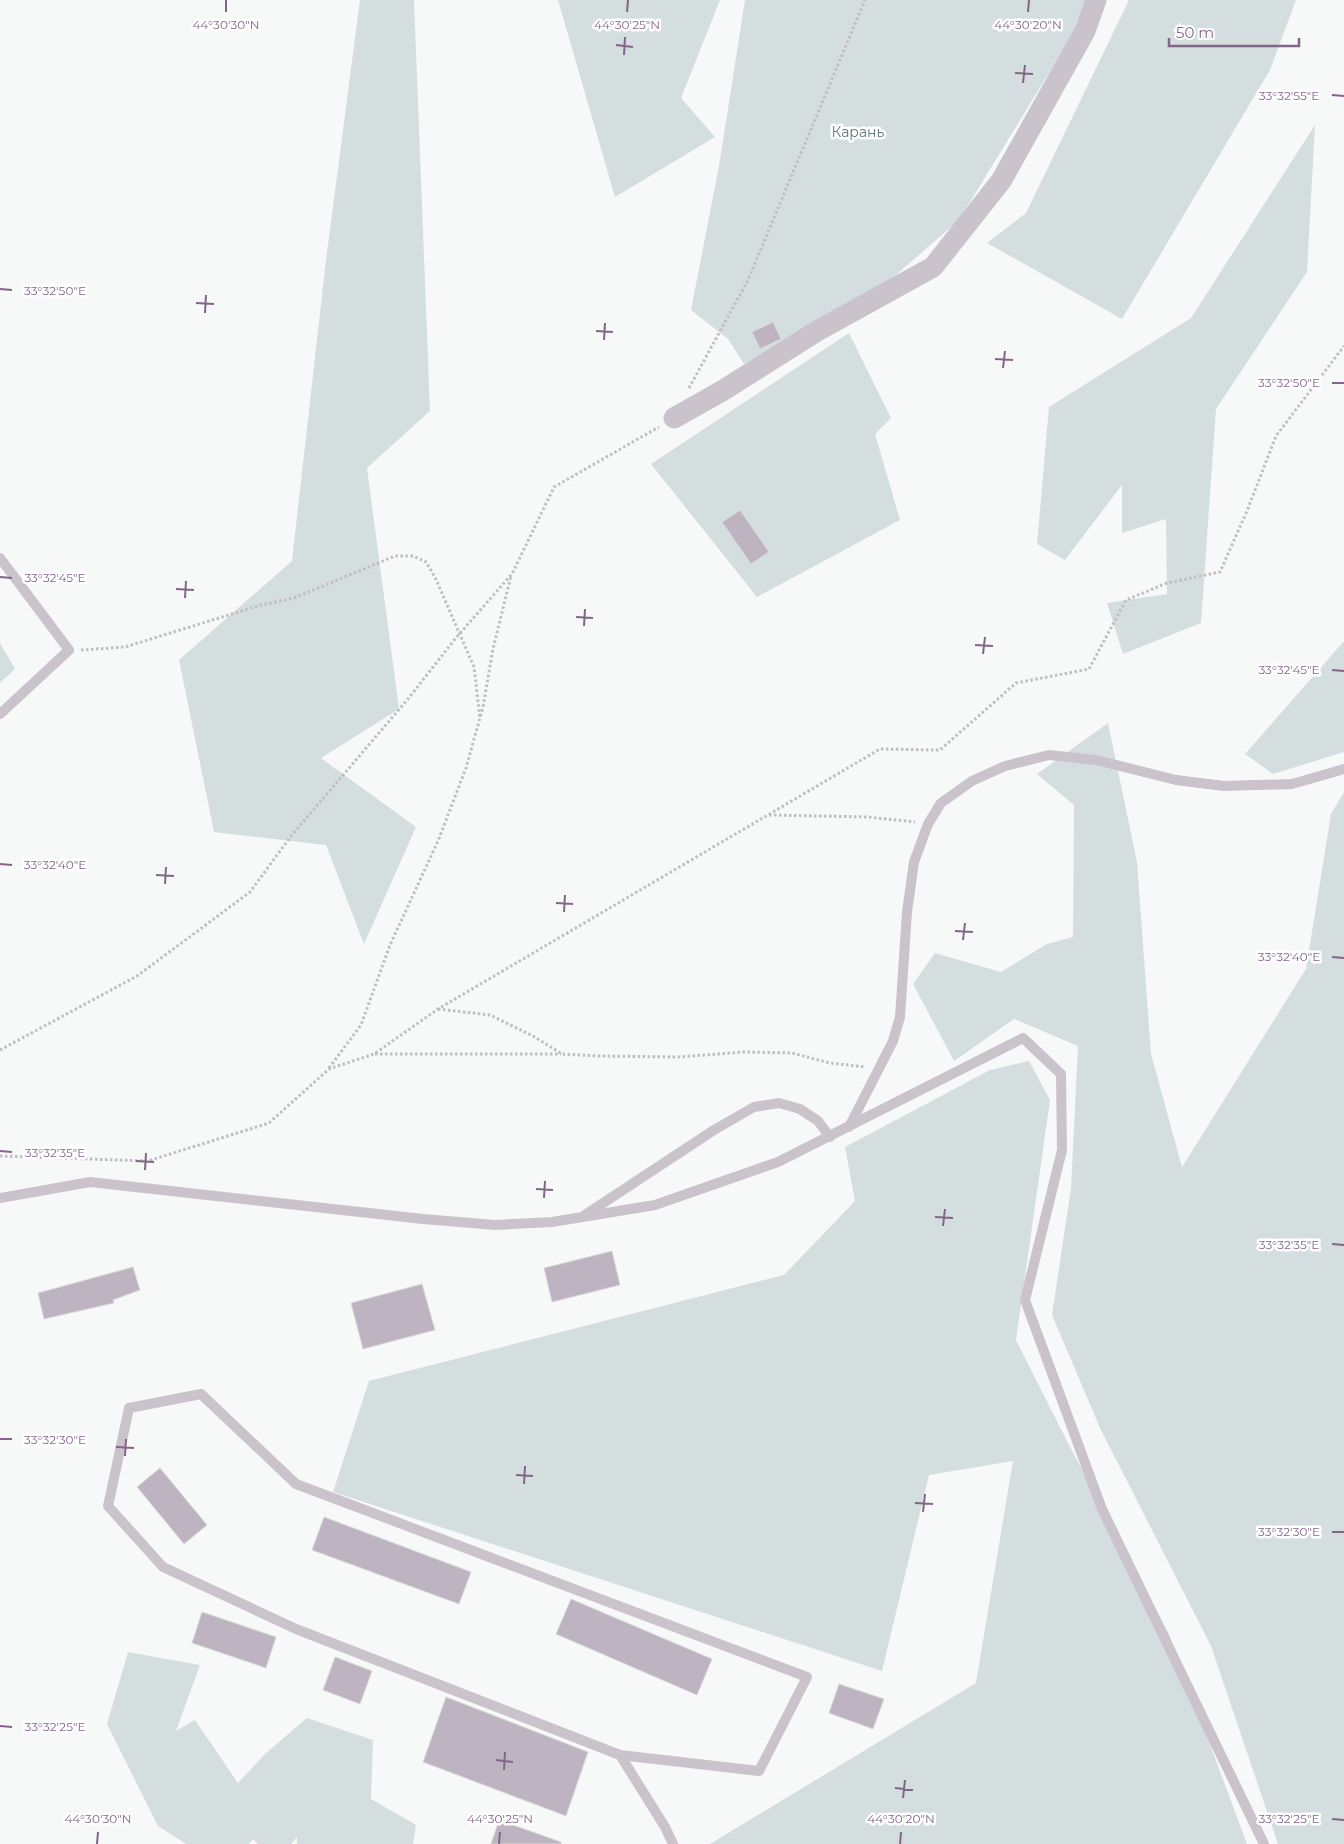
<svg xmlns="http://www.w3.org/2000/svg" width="1344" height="1844" font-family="Montserrat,sans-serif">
<rect width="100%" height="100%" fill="#f6f9f7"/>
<g fill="#d5dede">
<polygon points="360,0 414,0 430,411 367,468 399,709 321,758 416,827 364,944 326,845 214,832 179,660 292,561 326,260"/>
<polygon points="558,0 720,0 681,98 715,137 615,197"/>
<polygon points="745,0 1086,0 1071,37 959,220 857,309 744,364 728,339 691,310 719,166"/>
<polygon points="1129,0 1296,0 1270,70 1122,319 987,243 1026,213"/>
<polygon points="1315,125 1307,272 1216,409 1201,623 1123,654 1107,603 1167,594 1166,519 1122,533 1122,485 1065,560 1037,544 1049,407 1191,318"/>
<polygon points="849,333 891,418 875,434 900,520 757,597 651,464"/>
<polygon points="1344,641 1344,752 1273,774 1245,754"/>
<polygon points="0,643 15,669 0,683"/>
<polygon points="1108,723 1137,862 1151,1054 1182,1167 1306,969 1331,814 1344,792 1344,1844 1278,1844 1211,1646 1100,1428 1052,1315 1071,1188 1078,1046 1014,1019 954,1061 913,984 935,953 1001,972 1047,944 1073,937 1074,805 1037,774"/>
<polygon points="1029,1061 1050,1100 1016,1340 1069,1445 1169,1634 1247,1844 710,1844 976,1683 1013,1461 929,1475 882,1671 333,1492 369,1381 784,1275 855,1201 845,1147 990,1070"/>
<polygon points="128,1652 200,1665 176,1731 195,1720 238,1783 265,1754 307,1718 373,1740 371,1799 416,1825 413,1844 297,1844 297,1837 291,1844 258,1844 253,1839 249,1844 186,1844 158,1826 107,1724"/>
</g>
<g fill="#beb3c0" stroke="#d8dad9">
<polygon points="773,322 781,339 760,349 752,332"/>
<polygon points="740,510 769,552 751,564 722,522"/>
<polygon points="612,1251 620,1285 552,1302 544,1268"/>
<polygon points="133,1267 140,1290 113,1300 114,1303 44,1319 38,1293"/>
<polygon points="422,1284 435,1330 363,1349 351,1303"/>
<polygon points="160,1468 207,1525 184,1544 137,1487"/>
<polygon points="324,1517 471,1572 459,1604 312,1550"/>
<polygon points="571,1599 712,1659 697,1695 556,1634"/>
<polygon points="202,1612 276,1637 266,1668 192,1643"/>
<polygon points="335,1657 372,1671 360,1704 323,1690"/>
<polygon points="839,1684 884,1699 873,1729 829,1713"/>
<polygon points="446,1697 588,1752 566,1816 423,1762"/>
<polygon points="499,1820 561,1842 561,1844 491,1844"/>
</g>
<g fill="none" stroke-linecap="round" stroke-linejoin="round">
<g stroke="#c2bdc3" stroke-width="3" stroke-dasharray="2.5 2.5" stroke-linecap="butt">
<polyline points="689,388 748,280 865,0"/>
<polyline points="81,650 125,647 261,605 294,598 395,556 413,556 426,562 435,577 474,667 480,719"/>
<polyline points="769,815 868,817 915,822"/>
<polyline points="438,1009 490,1015 533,1036 562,1054 598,1056 678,1057 744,1052 792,1053 830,1063 865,1067"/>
<polyline points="0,1050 137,976 250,892 291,836 408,699 455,639 512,574 554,487 659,427"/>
<polyline points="375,1054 561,1054"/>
<polyline points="329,1068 361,1025 390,945 438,841 466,768 483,707 493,649 511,576"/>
<polyline points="0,1156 148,1161 269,1123 329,1069 374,1054 438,1009 880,749 940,750 1016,683 1089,669 1126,600 1167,583 1220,572 1247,511 1276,436 1344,346"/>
</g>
<g stroke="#cac3cc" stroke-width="10">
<polyline points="0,558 69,650 0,714"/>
<polyline points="849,1127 893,1041 900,1017 907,912 914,862 928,824 941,803 972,781 1005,766 1049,755 1096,760 1176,780 1224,786 1292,784 1344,769"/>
<polyline points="0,1198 90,1182 423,1219 495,1225 552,1222 655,1205 778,1162 1023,1038 1061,1074 1062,1150 1025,1300 1102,1509 1264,1844"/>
<polyline points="585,1215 714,1130 754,1107 779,1103 800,1109 818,1121 830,1137"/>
<polyline points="620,1755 759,1771 807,1677 296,1484 201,1394 129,1408 108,1506 163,1567 296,1629 620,1755 665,1827 673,1844"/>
</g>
<polyline stroke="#cac3cc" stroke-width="21" points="674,418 722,391 817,331 933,267 1001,181 1085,31 1096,0"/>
</g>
<path fill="none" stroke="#826688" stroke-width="2" d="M226 12V0M627 12 628 0M1028 12 1029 0M616 45 633 47M624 55 625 37M1015 73 1033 74M1023 83 1025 65M1332 95 1344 96M0 289 12 290M196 303 214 304M205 313 206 295M596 331 613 332M604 340 605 323M995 359 1013 360M1003 368 1005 351M1332 383H1344M0 577 12 578M176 589 194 590M185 598 186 581M576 617 593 618M584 626 585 609M975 645 993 646M983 654 985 637M1332 670 1344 671M0 864 12 865M156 875 174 876M165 884 166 867M556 903 573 904M564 912 565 895M955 931 973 932M963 940 965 923M1332 957 1344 958M0 1151 12 1152M136 1161 154 1162M145 1170 146 1153M536 1189 553 1190M544 1198 545 1181M935 1217 953 1218M943 1226 945 1209M1332 1244 1344 1245M0 1439H12M116 1447 134 1448M125 1456 126 1439M516 1475 533 1476M524 1484 525 1466M915 1503 933 1504M923 1512 925 1494M1332 1532H1344M0 1726 12 1727M496 1760 513 1762M504 1770 505 1752M895 1788 913 1790M903 1798 905 1780M1332 1819 1344 1820M97 1844 98 1832M499 1844 500 1832M900 1844 901 1832"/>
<g text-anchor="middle" stroke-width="5" stroke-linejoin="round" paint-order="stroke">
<g font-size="14" fill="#61767a" stroke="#fff">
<text x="858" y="137">Карань</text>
</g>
</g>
<g font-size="12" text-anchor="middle" fill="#826688" stroke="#fff" stroke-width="5" stroke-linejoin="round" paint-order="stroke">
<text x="226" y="29">44°30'30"N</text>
<text x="627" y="29">44°30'25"N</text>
<text x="1028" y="29">44°30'20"N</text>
<text x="1289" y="100">33°32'55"E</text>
<text x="55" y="295">33°32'50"E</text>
<text x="1289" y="387">33°32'50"E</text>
<text x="55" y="582">33°32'45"E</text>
<text x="1289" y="674">33°32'45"E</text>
<text x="55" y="869">33°32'40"E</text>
<text x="1289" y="961">33°32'40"E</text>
<text x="55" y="1157">33°32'35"E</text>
<text x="1289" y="1249">33°32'35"E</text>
<text x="55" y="1444">33°32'30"E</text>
<text x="1289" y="1536">33°32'30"E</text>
<text x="55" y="1731">33°32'25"E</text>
<text x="1289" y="1823">33°32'25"E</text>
<text x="98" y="1823">44°30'30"N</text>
<text x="500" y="1823">44°30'25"N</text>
<text x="901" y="1823">44°30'20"N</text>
</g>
<path d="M1169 38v8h130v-8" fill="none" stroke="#826688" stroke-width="2.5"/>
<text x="1176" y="38" font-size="15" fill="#826688" stroke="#ffffff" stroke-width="4" paint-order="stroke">50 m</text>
</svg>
